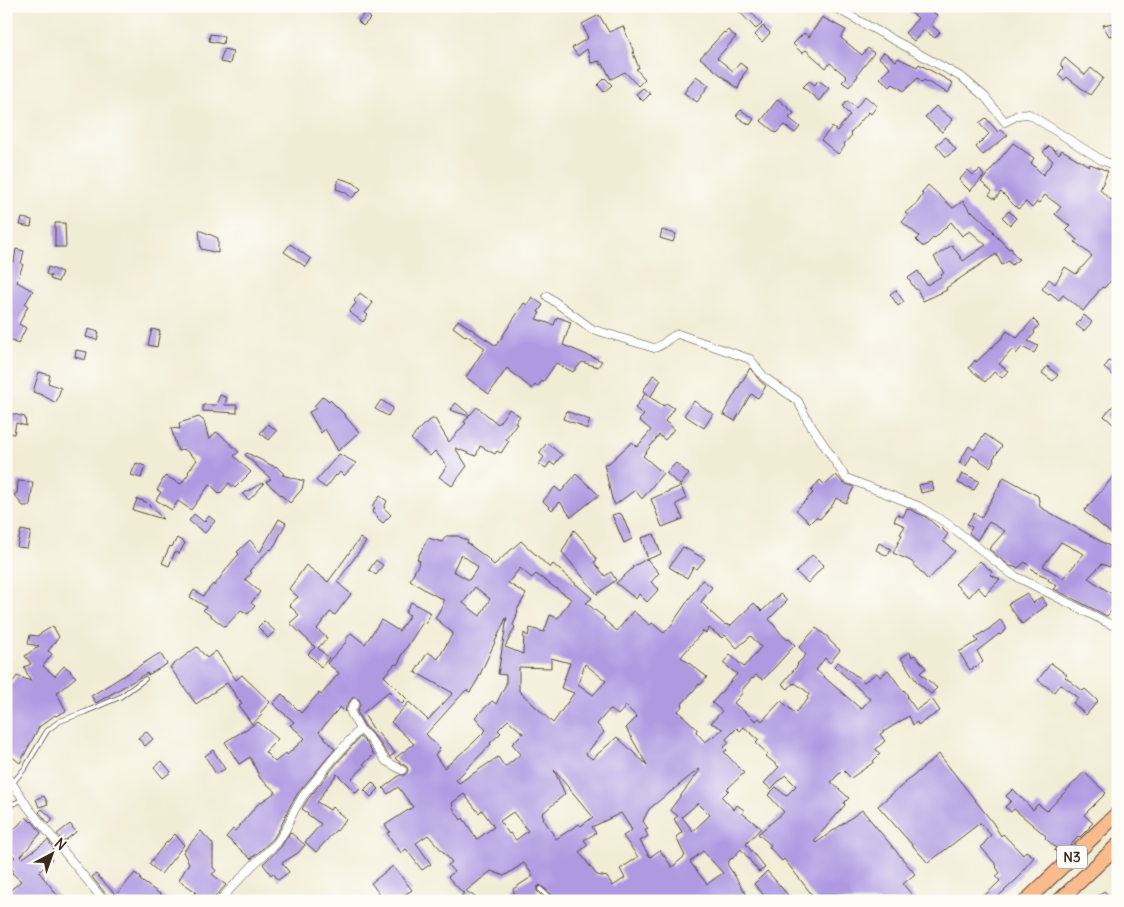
<svg xmlns="http://www.w3.org/2000/svg" width="1124" height="907" font-family="Delius,sans-serif">
<rect width="100%" height="100%" fill="#fdfcf7"/>
<filter id="ink" filterUnits="userSpaceOnUse"><feTurbulence type="fractalNoise" baseFrequency=".02" numOctaves="2"/><feDisplacementMap in="SourceGraphic" scale="10" xChannelSelector="R" yChannelSelector="G"/><feConvolveMatrix kernelMatrix="1 2 1 2 8 2 1 2 1" color-interpolation-filters="sRGB"/></filter>
<filter id="wash" filterUnits="userSpaceOnUse"><feTurbulence type="fractalNoise" baseFrequency=".0096" numOctaves="4" result="noise"/><feDisplacementMap in="SourceGraphic" scale="20" xChannelSelector="R" yChannelSelector="G"/><feGaussianBlur stdDeviation="1.12" result="paint"/><feColorMatrix in="noise" values="0 0 0 0 0 0 0 0 0 0 0 0 0 0 0 0 0 1.4 0 .05"/><feComposite in="paint" operator="in"/></filter>
<g filter="url(#wash)">
<rect width="100%" height="100%" fill="#f1ecd4"/>
<g id="blocks">
<g fill="#af9ae2" fill-rule="evenodd">
<polygon points="734,6 745,6 762,24 756,29"/>
<polygon points="914,6 925,6 937,15 931,25 940,32 935,38 924,30 914,41 905,33 918,18 910,12"/>
<polygon points="365,13 371,18 363,26 358,21"/>
<polygon points="599,15 609,32 623,26 634,52 633,53 639,68 636,69 645,79 638,86 625,72 611,79 603,64 600,65 600,61 591,63 587,49 578,56 572,48 588,38 582,24"/>
<polygon points="822,17 846,30 841,38 862,55 868,48 874,53 857,75 858,76 849,87 842,82 847,77 830,63 826,68 806,50 802,53 793,44 804,33 809,37"/>
<polygon points="1113,23 1116,35 1109,36 1103,25"/>
<polygon points="763,26 770,33 762,42 755,35"/>
<polygon points="728,30 736,37 717,58 733,71 740,63 748,69 743,75 738,89 700,58 724,32 725,33"/>
<polygon points="210,34 224,36 223,44 209,41"/>
<polygon points="224,49 233,51 230,64 220,62"/>
<polygon points="884,52 896,61 898,58 917,67 919,64 953,83 948,93 924,80 922,82 918,78 904,91 893,84 890,87 880,78 890,67 879,58"/>
<polygon points="1065,58 1085,75 1091,68 1103,78 1090,95 1067,77 1064,80 1058,75 1063,68 1061,66 1061,63"/>
<polygon points="696,76 709,85 697,102 684,93"/>
<polygon points="605,78 612,85 604,92 598,85"/>
<polygon points="818,80 829,88 819,101 803,87 809,81 815,85"/>
<polygon points="643,88 650,94 643,101 636,94"/>
<polygon points="865,96 877,106 871,114 869,112 850,133 852,135 844,144 845,146 838,154 821,140 832,127 837,131 850,115 842,107 847,101 856,108"/>
<polygon points="778,99 794,113 789,118 800,127 795,133 784,125 776,133 761,121"/>
<polygon points="936,106 953,120 942,132 925,117"/>
<polygon points="741,110 754,119 750,125 736,116"/>
<polygon points="986,118 998,132 1000,130 1008,135 983,155 976,147 989,134 979,123"/>
<polygon points="946,137 956,150 946,157 936,145"/>
<polygon points="1013,143 1034,158 1031,163 1043,175 1053,161 1043,152 1049,146 1059,154 1062,150 1089,166 1090,164 1108,171 1100,190 1111,200 1118,193 1118,261 1112,268 1118,273 1104,288 1102,287 1083,311 1063,295 1059,300 1050,293 1049,294 1042,289 1049,279 1055,284 1065,267 1076,274 1092,256 1075,242 1077,240 1066,230 1070,226 1055,214 1061,207 1045,195 1039,203 1037,202 1032,208 1026,202 1018,209 1001,192 995,199 989,195 992,191 981,182"/>
<polygon points="968,170 973,175 980,170 984,176 970,191 959,180"/>
<polygon points="339,178 354,183 361,189 352,198 345,192 336,189"/>
<polygon points="928,185 953,208 963,201 971,212 972,211 994,232 993,233 1009,249 1011,248 1015,256 1019,259 1012,265 1008,261 1002,265 996,254 946,288 947,290 923,301 917,289 915,289 908,278 918,271 927,285 942,276 941,275 944,273 934,257 952,245 963,261 986,245 970,231 962,236 951,222 935,238 934,237 925,246 922,246 916,240 919,236 902,222 908,215 905,213 918,202 923,194 921,193"/>
<polygon points="1009,211 1016,218 1010,225 1002,217"/>
<polygon points="22,218 32,220 31,227 20,225"/>
<polygon points="55,223 65,223 66,247 55,247"/>
<polygon points="199,230 218,238 218,253 201,249"/>
<polygon points="662,230 676,234 673,242 660,238"/>
<polygon points="290,244 311,259 306,267 284,252"/>
<polygon points="16,249 24,251 21,264 23,264 17,282 33,291 25,304 28,306 19,324 26,328 18,344 6,338 6,294 10,287 6,285 6,259 14,262"/>
<polygon points="48,267 62,272 58,282 50,279 51,276 46,274"/>
<polygon points="896,290 904,302 898,306 890,294"/>
<polygon points="360,293 373,303 365,313 368,315 363,322 349,312 356,303 354,301"/>
<polygon points="532,297 543,305 538,312 540,313 536,319 554,325 557,317 571,322 563,345 602,361 598,367 582,362 573,372 556,363 543,382 542,381 537,387 535,385 532,389 507,368 489,394 466,377 485,348 466,335 465,336 453,327 458,320 496,346 524,303 527,305"/>
<polygon points="1084,315 1092,322 1084,331 1076,325"/>
<polygon points="1033,319 1039,325 1034,331 1035,333 1028,341 1038,346 1034,353 1022,347 1016,354 1012,350 999,364 1008,371 1002,378 994,372 985,382 969,368 975,360 976,362 1002,338 1007,331 1017,338"/>
<polygon points="88,329 99,332 97,340 86,337"/>
<polygon points="152,329 160,331 157,347 148,345"/>
<polygon points="76,350 87,352 85,360 75,357"/>
<polygon points="1109,361 1118,366 1118,368 1113,375 1104,368"/>
<polygon points="1047,366 1058,375 1053,381 1042,373"/>
<polygon points="750,368 760,381 766,386 758,398 751,394 735,421 723,414"/>
<polygon points="39,372 50,375 48,383 61,388 56,403 42,395 33,392"/>
<polygon points="653,375 661,380 651,396 643,391"/>
<polygon points="645,394 664,406 666,403 674,408 665,421 674,429 665,440 659,435 643,456 663,473 642,499 635,490 615,505 612,499 604,464 609,463 632,442 637,447 651,430 639,420 644,415 635,408"/>
<polygon points="220,395 227,398 225,405 237,405 237,413 203,411 203,405 216,405"/>
<polygon points="323,396 329,401 330,400 344,414 344,415 359,432 338,451 325,429 321,433 309,412 317,408 314,406"/>
<polygon points="381,400 393,408 388,416 375,409"/>
<polygon points="1118,400 1118,418 1113,424 1104,416"/>
<polygon points="694,401 713,414 704,428 684,415"/>
<polygon points="456,403 470,415 477,407 498,424 509,409 520,416 515,423 517,424 506,439 509,441 501,453 497,451 495,454 480,446 476,456 455,448 467,466 452,486 439,477 447,466 435,451 430,456 411,439 423,425 432,419 435,419 449,442 466,423 464,422 469,416 450,410"/>
<polygon points="566,411 590,420 587,429 580,426 580,425 563,419"/>
<polygon points="6,412 25,417 26,426 16,423 14,434 6,433"/>
<polygon points="199,417 204,421 209,440 216,432 222,436 239,452 234,456 251,472 235,488 229,483 220,494 210,484 191,510 178,501 172,510 156,500 161,492 157,490 165,476 181,484 189,473 188,472 197,460 184,449 178,451 171,428 180,429 179,423"/>
<polygon points="268,424 277,431 269,440 260,433"/>
<polygon points="985,434 1002,446 993,459 994,460 990,467 972,455 966,466 959,463 969,446 974,450"/>
<polygon points="547,443 562,455 554,465 550,462 546,468 539,464 544,457 539,453"/>
<polygon points="247,453 275,467 276,466 284,474 282,475 304,481 302,489 290,503 266,482 271,479 245,455"/>
<polygon points="339,454 356,463 344,476 340,472 337,476 336,475 326,488 316,481"/>
<polygon points="136,463 145,466 141,478 131,475"/>
<polygon points="676,463 689,474 680,485 666,473"/>
<polygon points="1118,471 1118,529 1113,535 1084,511"/>
<polygon points="962,473 979,481 974,490 958,483"/>
<polygon points="576,474 599,495 571,517 560,502 552,510 543,501 555,487 561,492"/>
<polygon points="836,475 843,483 854,487 846,503 836,498 833,504 820,519 816,517 810,523 796,510 813,493 811,491 820,480 825,485"/>
<path d="M1004 477 1038 496 1040 507 1118 551V558L1109 567 1102 564 1088 578 1118 598V603L1107 616 1054 589 1057 586 1048 580 1049 578 1035 572 1025 562 1018 568 1010 566 989 549 1005 531 989 522 977 540 969 533 972 527 967 524 974 513 981 518ZM1061 542 1084 554 1063 578 1043 566Z"/>
<polygon points="18,481 33,482 30,506 23,506 14,495 17,493"/>
<polygon points="932,482 934,490 921,493 919,485"/>
<polygon points="263,483 264,484 249,500 242,494"/>
<polygon points="681,486 686,499 676,504 683,519 662,527 651,499"/>
<polygon points="380,496 387,501 384,508 391,515 383,523 377,518 378,517 372,512 375,508 372,506"/>
<polygon points="137,499 146,502 163,519 133,510"/>
<polygon points="907,508 926,517 940,529 941,528 948,534 943,541 955,551 928,580 911,561 893,553 902,535 900,534 905,526 894,521 897,514 903,517"/>
<polygon points="619,513 622,515 632,539 624,543 612,515"/>
<polygon points="194,514 204,522 209,516 215,521 205,533 189,521"/>
<polygon points="279,519 286,523 276,543 271,550 270,549 249,571 252,573 245,579 260,592 251,603 255,606 248,614 241,610 225,627 203,610 206,607 190,597 194,590 203,596 213,584 214,586 231,563 239,554 237,552 250,540 260,552"/>
<polygon points="21,530 31,532 27,548 17,547"/>
<polygon points="574,530 586,543 597,560 594,562 605,576 611,572 616,580 597,594 562,552"/>
<polygon points="654,534 661,554 648,559 641,538"/>
<path d="M446 536H458L468 541 467 543 486 557 494 565 521 541 550 568 553 564 592 598 586 603 605 618 603 619 617 631 633 611 650 625 652 623 664 633 675 621H674L702 580 712 587 701 602 708 609H707L725 625 726 624 730 626 754 603 762 611 780 594 787 601 769 619 783 636 788 640 789 639 795 645 763 680 756 675 753 679 752 678 741 691 743 692 734 703 756 721 759 718 762 721 781 701 795 713 808 699 807 697 810 694 795 683 794 684 793 683 788 689 782 684 798 665 797 664 806 655 799 647 816 628 828 637V638L831 642 840 650 830 663 825 658 816 670 861 709 870 699 834 666 838 662 864 682 877 673 880 677 888 670 903 691 904 690 908 696 907 697 916 710 932 699 940 711 918 725 917 722 913 725 909 716 880 734 885 741 876 749 880 754 873 761 874 762 851 778 843 770 831 782 849 798 844 803 845 805 814 841 816 843 862 810 915 874 903 884 917 901H817L784 859 782 861 769 847 771 845 758 834 784 812 768 795 776 787 786 796 796 786 785 775 771 789 764 783 779 767 766 756 768 754 756 743 759 740 744 727 740 731 737 728 726 739 729 743 724 747 727 750 724 752 744 773 727 789 729 790 722 797 734 810 737 805 744 810 742 813 761 828 746 844 765 868 759 872 741 849 732 859 731 858 727 864 745 892 747 897 740 901H557L556 898 540 885 537 887V891L547 901H517L513 889 533 876 524 863 504 876 491 871 466 891 481 901H457L465 892 463 893 448 877 454 872 448 865 452 862 428 835 416 843 431 864 422 870 406 849 401 853 387 833 390 832 385 825 413 807 398 787 388 794 383 788 400 775H404L407 773 408 770 407 767 398 761 395 758 414 744 391 722 409 702 428 720 453 693 415 672 428 652 438 659 453 633 435 618 444 603 442 602 444 600 425 590 410 580 420 561 417 559 428 538 442 542ZM461 554 478 567 469 580 453 571ZM520 568 532 578 536 574 571 599 558 618 550 615 544 632 530 628 528 636 524 633 523 654 505 647 515 627 513 625 517 616H516L518 611 517 610 526 594 508 583ZM475 587 490 599 480 616 463 603ZM506 618H507L498 674 506 675V684L496 704 492 701 475 717 486 730 473 743 444 768 435 755 440 749 426 734 466 690 470 692 477 681ZM709 628 722 638 725 635 737 648 751 636 761 647 744 667 730 655 723 663 737 674 712 703 722 711 711 723 723 729 705 742 696 732 697 729 678 711 683 705 682 704 699 684 700 685 707 677 681 657 703 631 706 633ZM551 658 570 663 561 688 574 693 553 723 519 691V667L551 668ZM585 664 606 681 593 695 578 684ZM626 706 637 717 626 728 647 765 617 737 592 759 586 754 604 732 597 724 610 709 618 715ZM508 720 523 733 512 744 521 754 505 767 498 757 459 783 456 780 491 744 490 743 501 733 498 730ZM699 769 700 770 670 810 678 816 674 819 682 832 676 837 685 856 672 867 660 850 650 857 640 841 648 836 645 830 648 829 643 821 649 809ZM554 770 593 817 581 826 579 824 556 839 543 818 544 817 542 814 565 794ZM464 794 479 813 482 810 494 827 477 839 463 818 461 820 452 806 453 805 452 803ZM698 803 710 815 693 831 682 817ZM513 812 528 831 516 840 510 833 509 834 500 821ZM621 813 632 830 623 836 638 857 620 869 625 878 613 886 607 877 597 875 579 852 588 845 584 840 596 833 592 827ZM703 851 723 873 707 884 690 862Z"/>
<polygon points="177,538 185,543 179,554 175,552 169,566 162,563 170,546 172,547"/>
<polygon points="360,538 366,542 337,582 351,594 335,615 330,612 317,629 327,638 318,648 329,658 321,667 308,654 315,647 290,623 299,615 289,605 298,597 289,589 306,565 328,582"/>
<polygon points="879,543 891,549 887,556 876,550"/>
<polygon points="683,547 705,559 697,569 693,567 687,578 669,567"/>
<polygon points="812,555 824,565 808,583 796,572"/>
<polygon points="647,559 659,573 651,582 659,589 647,602 639,594 636,599 616,583 633,568 632,567"/>
<polygon points="376,560 383,565 376,575 369,570"/>
<polygon points="980,561 992,572 990,575 1000,579 985,595 978,587 969,597 955,584"/>
<polygon points="1027,593 1033,603 1041,597 1047,605 1022,624 1008,604"/>
<polygon points="411,602 431,613 425,624 423,622 401,656 402,656 397,665 395,664 384,676 407,699 402,704 389,691 363,713 376,733 377,732 395,753 390,757 375,737 365,726 357,712 360,705 360,701 357,698 352,698 346,707 345,712 340,707 319,732 335,749 298,793 289,808 281,826 273,839 251,859 226,837 233,829 235,831 257,805 276,792 260,778 250,757 239,764 225,742 258,722 278,739 265,752 275,762 286,753 287,755 305,738 290,725 294,722 273,704 282,694 301,713 319,693 321,695 339,673 327,663 347,641 345,640 351,633 365,644 381,620 399,631 410,615 405,613"/>
<polygon points="1000,620 1006,627 1006,630 1000,635 999,634 977,651 983,662 970,670 959,652 978,641 975,638 983,632 984,633"/>
<polygon points="264,621 275,631 268,638 258,627"/>
<polygon points="53,626 59,637 48,651 52,654 43,666 55,676 64,666 71,671 70,672 76,677 57,693 66,711 56,716 55,715 39,727 20,763 6,752 6,692 17,676 31,681 24,667 31,664 25,656 39,646 28,644 30,635 37,636"/>
<polygon points="197,647 207,658 216,651 236,680 242,675 270,702 260,713 262,715 252,724 239,706 242,704 227,683 196,704 170,667"/>
<polygon points="910,652 912,657 915,655 926,668 920,673 937,688 931,694 917,682 901,658"/>
<polygon points="160,653 167,664 148,675 147,673 96,703 91,696"/>
<polygon points="1051,663 1067,675 1065,677 1083,691 1085,689 1098,701 1086,715 1073,703 1078,698 1060,684 1054,692 1038,680"/>
<polygon points="146,731 153,739 145,746 138,738"/>
<polygon points="360,737 367,744 374,755 363,764 365,766 352,778 361,788 356,793 337,774 322,794 323,795 317,802 330,810 332,807 346,819 337,831 336,830 316,852 305,842 321,824 307,814 308,813 302,809 308,799 337,763"/>
<polygon points="213,750 225,769 216,774 205,756"/>
<polygon points="939,754 993,823 1001,836 1003,834 1023,855 1026,851 1034,857 1020,874 1022,874 1016,880 993,901 979,901 1000,881 996,876 1000,873 996,867 997,866 981,847 991,835 980,823 928,863 878,806"/>
<polygon points="162,761 171,772 163,778 154,767"/>
<polygon points="1084,772 1106,793 1084,815 1093,823 1089,827 1090,827 1080,837 1079,836 1061,856 1054,850 1056,848 1045,838 1046,836 1014,809 1011,812 1005,807 1011,801 1006,796 1013,789 1033,810 1038,804 1047,811"/>
<polygon points="372,782 379,789 371,797 364,790"/>
<polygon points="44,796 48,804 39,807 36,799"/>
<polygon points="42,809 53,819 49,824 39,812"/>
<polygon points="26,817 31,822 32,821 41,833 21,856 23,858 48,840 54,849 46,856 52,859 39,872 62,901 6,901 6,894 21,881 12,873 14,871 7,864 15,857 6,849 6,838"/>
<polygon points="70,824 76,832 63,842 57,834"/>
<polygon points="201,831 213,844 213,867 216,871 212,874 226,885 215,897 213,901 189,901 196,892 179,880 189,863 183,852"/>
<polygon points="290,832 305,845 298,853 282,863 289,872 278,880 273,873 271,875 263,864 281,847"/>
<polygon points="175,834 184,845 161,874 149,864 164,845"/>
<polygon points="393,866 412,890 404,895 409,901 385,901 371,883"/>
<polygon points="767,871 788,895 787,896 790,901 769,901 754,884"/>
<polygon points="135,873 141,878 140,880 170,901 110,901 108,897 92,877 96,874 116,895"/>
<polygon points="1104,891 1114,901 1093,901"/>
</g>
</g>
</g>
<g filter="url(#ink)">
<use href="#blocks" fill-opacity="0" stroke="#564739" stroke-width="1"/>
<g fill="none" stroke-linecap="round" stroke-linejoin="round">
<defs>
<g id="service">
<polyline points="12,784 25,768 47,731 53,726 60,721 85,712 120,697 145,679"/>
<polyline points="6,807 22,800"/>
<polyline points="540,889 553,901"/>
</g>
<g id="minor">
<polyline points="832,6 963,78 985,97 1005,122 1018,115 1029,114 1103,161 1118,166"/>
<path d="M547 296 592 329 654 348C665 346 667 337 678 334L750 359 764 377 798 401 808 421 846 478 918 506 948 524 1013 575 1118 628"/>
<polyline points="360,729 371,740 386,761 402,770"/>
<polyline points="6,775 21,796 27,806 104,901"/>
<polyline points="219,901 253,865 277,843 286,829 294,811 303,796 333,759 360,729 351,713 351,710 355,703"/>
</g>
<g id="trunk">
<polyline points="1026,901 1118,813"/>
<polyline points="1059,901 1118,845"/>
</g>
</defs>
<use href="#service" stroke="#564739" stroke-width="5.5"/>
<use href="#minor" stroke="#564739" stroke-width="9"/>
<use href="#trunk" stroke="#564739" stroke-width="16"/>
<use href="#service" stroke="#fff" stroke-width="4"/>
<use href="#minor" stroke="#fff" stroke-width="8"/>
<use href="#trunk" stroke="#fabb8c" stroke-width="14"/>
</g>
</g>
<g text-anchor="middle" stroke-width="4" stroke-linejoin="round" paint-order="stroke">
<rect fill="#fdfcf7" stroke="#75695f" stroke-width="1" x="1057" y="845.5" width="30" height="23" rx="4"/>
<g font-size="14" font-weight="bold" fill="#3b2a1e">
<text x="1072" y="862">N3</text>
</g>
</g>
<rect width="1124" height="907" fill="none" stroke="#fdfcf7" stroke-width="25"/>
<g transform="translate(52 854) rotate(41)" stroke="#fdfcf7" stroke-width="4" paint-order="stroke">
<path d="M0-4L9 19L0 12L-9 19Z" fill="#3b2a1e"/>
<text y="-8" font-size="14" font-weight="bold" text-anchor="middle" fill="#3b2a1e">N</text>
</g>
</svg>
